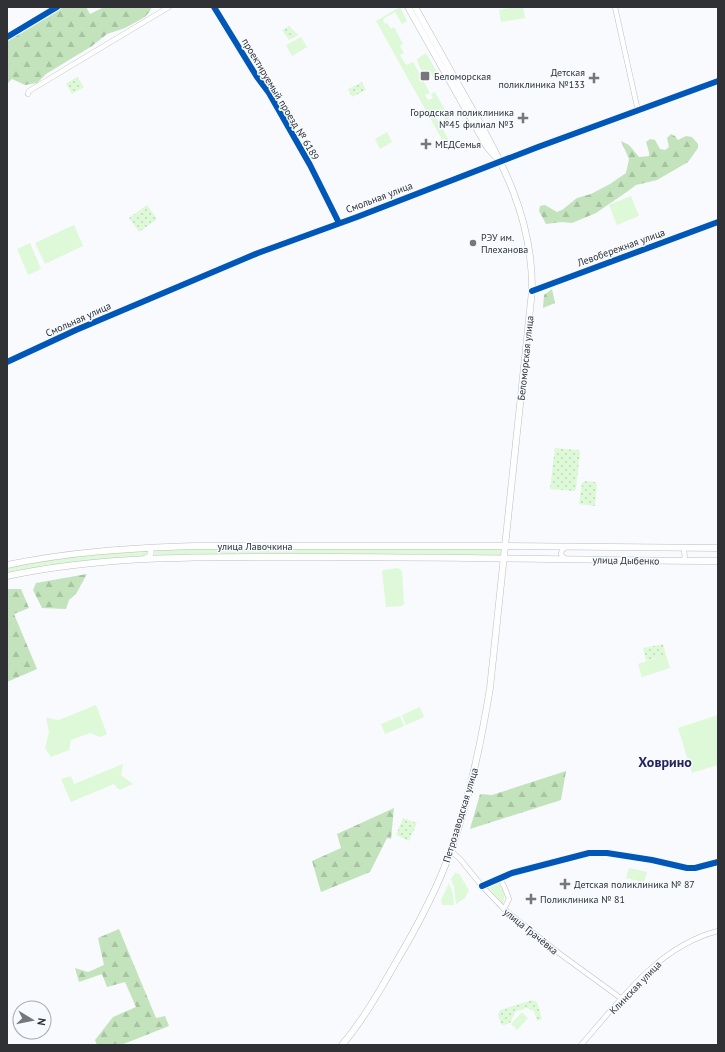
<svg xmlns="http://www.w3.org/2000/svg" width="725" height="1052" font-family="'PT Sans',sans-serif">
<defs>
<pattern id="forest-firs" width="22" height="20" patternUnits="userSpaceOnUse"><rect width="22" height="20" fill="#c2e3bb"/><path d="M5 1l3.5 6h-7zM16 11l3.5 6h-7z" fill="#a7c3a1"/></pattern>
<pattern id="park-dots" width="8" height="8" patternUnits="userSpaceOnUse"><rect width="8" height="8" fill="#ddf9d8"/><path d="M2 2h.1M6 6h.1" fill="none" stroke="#bed6ba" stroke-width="1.8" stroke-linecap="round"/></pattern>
</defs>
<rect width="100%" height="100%" fill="#f8fafd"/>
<g fill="#ddf9d8">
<polygon points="400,7 407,21 402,24 395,12 383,19 385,24 387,23 391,29 394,27 403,44 400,46 404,53 400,55 406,65 413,62 430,93 425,95 428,100 433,98 431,94 435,92 450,119 446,121 443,115 436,118 449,140 444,143 376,21"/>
<polygon points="515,7 523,7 525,18 501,22 499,10"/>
<polygon points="301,37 307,47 292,56 286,45"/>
<polygon points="426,53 438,74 433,77 431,73 425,77 419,66 417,59"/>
<polygon points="387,132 392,142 380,149 375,139"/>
<polygon points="631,196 639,216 617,225 609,205"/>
<polygon points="74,225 83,246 45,264 35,243"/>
<polygon points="30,243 41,269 28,275 17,249"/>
<polygon points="505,546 504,558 146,558 7,576 7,565 146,548"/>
<polygon points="398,568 400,569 402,572 404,604 402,606 386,607 382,571 384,570"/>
<polygon points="666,655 670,668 642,677 638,664"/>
<polygon points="96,705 107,734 100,737 90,733 71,740 69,750 51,757 45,748 49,732 46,717 51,719 59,720"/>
<polygon points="420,707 424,717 406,725 402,715"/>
<polygon points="718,715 718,765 692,773 678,728"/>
<polygon points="400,716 404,726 385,734 381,724"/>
<polygon points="123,764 121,775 133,784 119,790 114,784 71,802 61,779 71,776 74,784"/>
<polygon points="629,868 647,872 644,882 626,878"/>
<polygon points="455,873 459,874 469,890 465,898 456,904 454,887 451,879"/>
<polygon points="449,883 453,894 454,905 442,905 441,900"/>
<path d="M498 883C503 890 506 895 503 904L489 888Z"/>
<polygon points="522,1012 528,1018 517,1030 511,1024"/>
</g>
<g fill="url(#forest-firs)">
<polygon points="51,7 86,7 90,14 104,7 152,7 150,11 145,17 125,28 107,34 92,46 46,74 37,83 25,85 12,79 7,84 7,33"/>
<polygon points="671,134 675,136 678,140 686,136 692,137 698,144 698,148 688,162 657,180 636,185 628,191 596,213 572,223 562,222 546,224 539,211 540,206 545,205 557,212 562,210 577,198 591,194 610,184 626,173 629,159 621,141 629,145 639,157 649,156 649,152 646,142 650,139 655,140 660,149 665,150 669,147 667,138"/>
<polygon points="552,289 555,303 543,308 544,295"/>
<polygon points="87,574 76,594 69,600 66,609 42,608 33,590 36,583"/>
<polygon points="7,589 21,589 29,608 14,614 37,669 7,682"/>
<polygon points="566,771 561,800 470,829 480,794 492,795"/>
<polygon points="394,808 391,839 387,838 370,872 321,892 312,861 341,848 337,834"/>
<polygon points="119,929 156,1018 165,1016 169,1026 121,1045 97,1045 95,1040 113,1017 136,1007 125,982 107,987 102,974 79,982 75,968 88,972 104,965 98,938"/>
</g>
<g fill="url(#park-dots)">
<polygon points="289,26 298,35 289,40 282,30"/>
<polygon points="77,77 84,87 72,94 66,84"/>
<polygon points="362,82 366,90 352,97 348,89"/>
<polygon points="147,205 157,219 139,232 129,218"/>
<polygon points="555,448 578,450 580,452 576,489 574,491 550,489"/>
<polygon points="585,481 595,482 597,484 595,506 579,504 582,483"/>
<polygon points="663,644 666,655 646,661 643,648"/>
<polygon points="403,818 417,823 409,841 396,835"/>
<polygon points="532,1000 537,1002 542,1019 537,1021 534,1011 527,1008 516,1011 510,1023 504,1025 501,1024 498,1015 500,1010"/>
</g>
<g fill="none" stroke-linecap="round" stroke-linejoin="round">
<defs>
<g id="minor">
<polyline points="214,7 257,77 269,93 310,165 339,223"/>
<polyline points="615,7 638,111"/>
<polyline points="28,94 29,91 169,7"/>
<polyline points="532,291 718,222"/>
<polyline points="566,547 562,550 561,554 563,557 566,559"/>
<polyline points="684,548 685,561"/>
<polyline points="451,851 460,859 482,886 504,909 556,951 622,999"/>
<polyline points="499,878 504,886 509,899 504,909"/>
<polyline points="482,886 512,873 589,853 607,853 652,860 687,868 695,868 718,862"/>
<path d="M581 1045C620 1001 658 946 718 931"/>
</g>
<g id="tertiary">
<polyline points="7,362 76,330 258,253 357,217 538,147 718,81"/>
<polyline points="146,548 150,549 151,553 150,556 146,558"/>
</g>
<g id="secondary">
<polyline points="408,7 487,147 495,156"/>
<path d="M7 565C68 552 131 548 194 546H505L718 548"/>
<path d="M7 576C110 554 216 557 321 557 453 557 586 560 718 561"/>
<path d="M342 1045C363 1020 379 992 395 964 417 927 437 890 451 850 470 798 481 743 490 688L532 291C533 218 502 161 467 100 450 69 432 38 415 7"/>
</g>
</defs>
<use href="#minor" stroke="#bdbfc2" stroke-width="5.5"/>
<use href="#tertiary" stroke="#bdbfc2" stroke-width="6"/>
<use href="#secondary" stroke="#bdbfc2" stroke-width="7"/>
<use href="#minor" stroke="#fefeff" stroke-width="4.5"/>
<use href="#tertiary" stroke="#fefeff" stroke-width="5.5"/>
<use href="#secondary" stroke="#fefeff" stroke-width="6"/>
<defs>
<g id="cycleway">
<polyline points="214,7 257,77 269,93 310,165 339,223"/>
<polyline points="7,37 57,7"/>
<polyline points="532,291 718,222"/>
<polyline points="7,362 76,330 258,253 357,217 538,147 718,81"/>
<polyline points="482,886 512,873 589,853 607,853 652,860 687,868 695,868 718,862"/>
</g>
</defs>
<use href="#cycleway" stroke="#f7fafe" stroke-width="8"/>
<use href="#cycleway" stroke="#0057b8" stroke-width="6"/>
</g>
<g fill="#75777b" stroke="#f7fafe" stroke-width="1.5">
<rect x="420" y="71" width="10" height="10" rx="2"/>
<path d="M592 72h4v4h4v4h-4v4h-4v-4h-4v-4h4z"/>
<path d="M521 112h4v4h4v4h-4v4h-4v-4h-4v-4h4z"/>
<path d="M424 138h4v4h4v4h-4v4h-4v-4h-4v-4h4z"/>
<circle cx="473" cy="243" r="4"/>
<path d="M563 878h4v4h4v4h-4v4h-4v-4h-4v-4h4z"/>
<path d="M529 893h4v4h4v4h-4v4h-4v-4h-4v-4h4z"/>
</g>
<g text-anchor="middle" stroke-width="3" stroke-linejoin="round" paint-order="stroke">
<g font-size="10" fill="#2f3135" stroke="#f7fafe" text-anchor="start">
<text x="585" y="76" text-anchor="end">Детская<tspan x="585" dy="12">поликлиника №133</tspan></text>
<text x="434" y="80">Беломорская</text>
<text x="514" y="116" text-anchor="end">Городская поликлиника<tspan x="514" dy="12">№45 филиал №3</tspan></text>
<text x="435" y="148">МЕДСемья</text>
<text x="481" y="241">РЭУ им.<tspan x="481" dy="12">Плеханова</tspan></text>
<text x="574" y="888">Детская поликлиника № 87</text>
<text x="540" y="903">Поликлиника № 81</text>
</g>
<g font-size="10" fill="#2f3135" stroke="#f7fafe">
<text transform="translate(281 99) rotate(59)" y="4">проектируемый проезд № 6189</text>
<text transform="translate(379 197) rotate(-21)" y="4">Смольная улица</text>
<text transform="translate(621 247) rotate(-20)" y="4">Левобережная улица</text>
<text transform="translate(78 319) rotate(-24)" y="4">Смольная улица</text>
<text transform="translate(525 358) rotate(-84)" y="4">Беломорская улица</text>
<text x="255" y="550">улица Лавочкина</text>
<text transform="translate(626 560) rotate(1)" y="4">улица Дыбенко</text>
<text transform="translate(460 815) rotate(-73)" y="4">Петрозаводская улица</text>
<text transform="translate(531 931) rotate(39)" y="4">улица Грачёвка</text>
<text transform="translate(635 987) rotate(-46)" y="4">Клинская улица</text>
</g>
<g font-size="14" font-weight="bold" fill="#25235d" stroke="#f7fafe">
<text x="665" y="767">Ховрино</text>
</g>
</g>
<rect width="725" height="1052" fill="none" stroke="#2f3135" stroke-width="16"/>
<g transform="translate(32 1020) rotate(100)"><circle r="19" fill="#f7fafe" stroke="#a7aaae"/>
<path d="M0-3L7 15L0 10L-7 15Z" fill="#75777b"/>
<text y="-6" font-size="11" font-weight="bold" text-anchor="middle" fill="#2f3135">N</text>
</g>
</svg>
